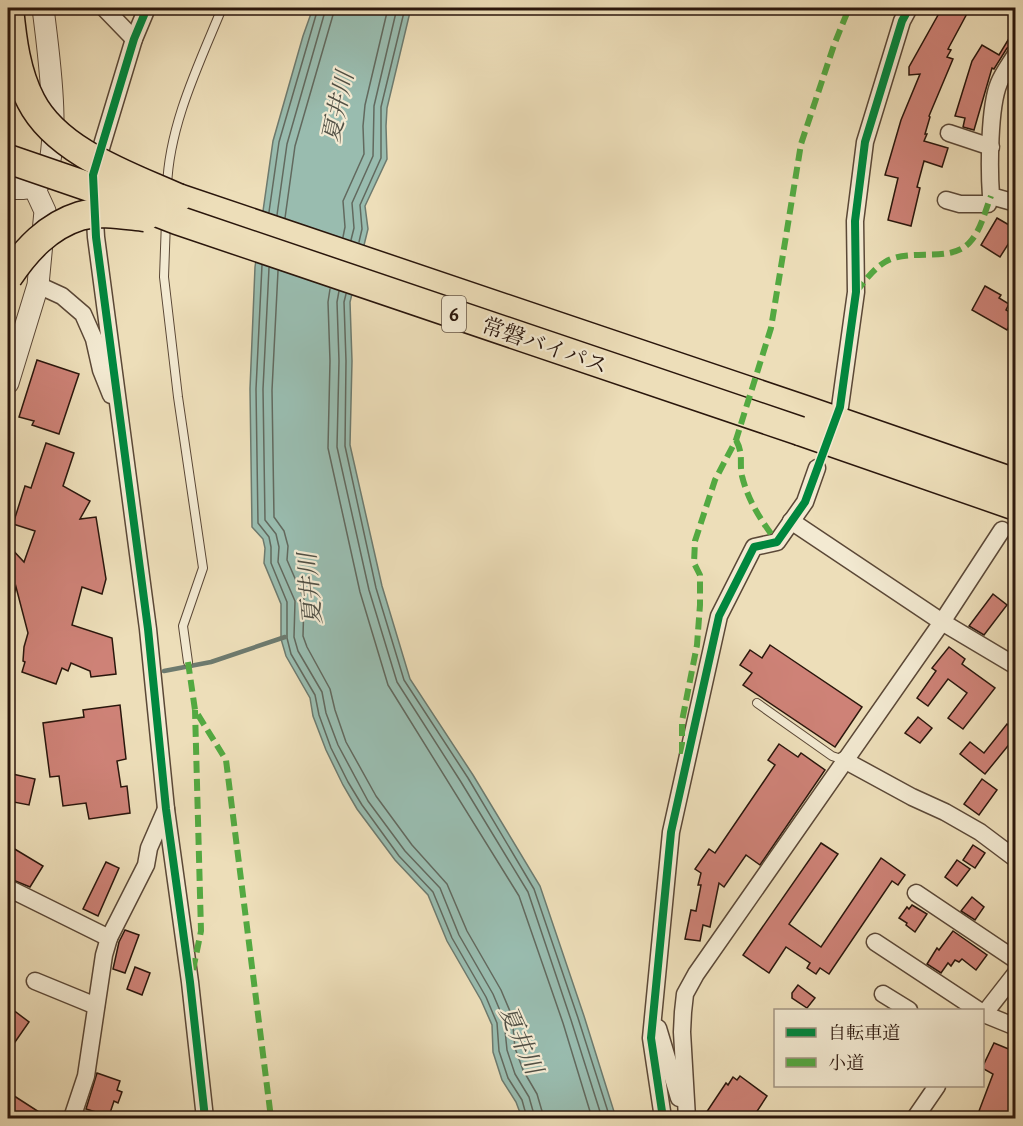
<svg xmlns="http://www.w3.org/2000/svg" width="1023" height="1126" font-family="Alegreya,'Noto Serif JP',serif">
<rect width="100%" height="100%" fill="#eddeb9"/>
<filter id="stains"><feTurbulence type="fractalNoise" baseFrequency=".00333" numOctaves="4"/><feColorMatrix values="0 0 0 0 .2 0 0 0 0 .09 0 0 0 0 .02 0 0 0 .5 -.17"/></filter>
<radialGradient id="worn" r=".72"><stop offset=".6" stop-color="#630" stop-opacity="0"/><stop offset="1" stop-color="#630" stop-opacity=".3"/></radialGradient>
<polygon fill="#99bcaf" stroke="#6d7a6e" stroke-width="1.5" points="313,8 411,8 387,108 386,126 387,159 365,206 368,229 350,302 352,361 350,445 382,586 410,679 473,775 540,886 584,1016 616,1118 522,1118 516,1102 502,1080 493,1052 492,1025 481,1000 447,941 428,895 395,860 357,809 343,785 326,750 313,716 310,698 286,656 281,639 281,604 264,563 265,548 263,539 252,527 250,389 255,267 273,141 303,36"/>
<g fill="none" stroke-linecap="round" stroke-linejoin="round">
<g stroke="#62695e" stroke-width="1.5">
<polyline points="269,212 279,142 318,8"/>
<polyline points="277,215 287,144 326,8"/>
<polyline points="285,218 295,146 335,8"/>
<polyline points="343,237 345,227 343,201 364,154 363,126 365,105 388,8"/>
<polyline points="351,240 354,228 352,203 373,156 374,106 397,8"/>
<polyline points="359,242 362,229 360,205 381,158 381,107 405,8"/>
<polyline points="262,265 256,389 258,523 269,537 271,547 271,563 287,602 287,638 291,654 315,695 319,715 331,748 348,782 362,805 399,856 433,892 452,938 486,997 497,1023 499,1051 508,1078 522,1100 527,1118"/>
<polyline points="269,268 263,389 265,520 276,534 279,547 278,562 295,601 294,637 298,651 322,692 326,713 338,745 368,801 405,851 440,888 459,935 493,994 504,1020 507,1050 515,1074 529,1097 535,1118"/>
<polyline points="278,271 272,390 274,517 284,531 288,546 287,560 304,599 303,636 307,647 330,689 335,710 346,742 376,796 412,845 447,884 467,931 501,990 512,1016 515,1048 523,1070 537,1094 544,1118"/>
<polyline points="330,289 328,302 330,361 328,448 360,592 388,685 519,896 563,1023 592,1118"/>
<polyline points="339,291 337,302 339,361 337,447 369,590 397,682 461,782 528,892 571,1020 602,1118"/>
<polyline points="346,294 344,302 346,361 345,446 376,588 404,680 468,778 534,889 578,1018 610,1118"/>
</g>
<polyline stroke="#6d7a6e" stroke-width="4.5" points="164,671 211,662 285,637"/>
</g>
<g fill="#ce8277" stroke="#2a160c" stroke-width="1.5">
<polygon points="942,8 970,8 948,49 951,50 947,57 953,59 929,116 930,117 925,134 927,134 924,141 948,148 942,167 924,161 917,187 920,188 911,226 888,220 898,178 885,175 901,120 920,74 909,75 909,67"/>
<polygon points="1016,27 1016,44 1007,48 994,69 992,68 974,130 963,127 965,118 955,116 972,61 982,45 999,55"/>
<polygon points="997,218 1016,229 1016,232 1000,257 981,245"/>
<polygon points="985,286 1001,295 999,298 1009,304 1006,310 1015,315 1007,330 972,310"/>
<polygon points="37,360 79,374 59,434 32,425 34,421 19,417"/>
<polygon points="46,443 74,453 63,486 90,501 80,519 96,517 106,579 102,594 82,587 72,625 112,638 116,674 91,677 90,671 71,663 68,671 62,668 56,684 22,672 25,662 23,661 24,647 28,633 16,587 11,606 8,606 8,545 24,562 35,531 13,524 25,486 31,488"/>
<polygon points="993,594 1007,605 984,635 969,626"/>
<polygon points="770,645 862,707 835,747 743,685 752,673 740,665 750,650 762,658"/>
<polygon points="949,647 965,659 962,664 995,688 963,729 948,718 967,693 948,679 928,706 917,698 936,671 932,668"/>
<polygon points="120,705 126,759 117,761 121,787 127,786 130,813 89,819 86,803 63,806 59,776 50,777 43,723 84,717 83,710"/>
<polygon points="918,717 932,728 920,743 905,733"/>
<polygon points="1007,724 1016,731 1016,736 985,774 960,754 970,742 984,753"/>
<polygon points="779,744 798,757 801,753 825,770 760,865 746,855 724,887 719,883 710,927 703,925 700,941 685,939 691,910 696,911 701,885 698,885 701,873 695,869 709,849 715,853 775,765 768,760"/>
<polygon points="8,773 35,779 29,805 8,801"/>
<polygon points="982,779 997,790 979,815 964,804"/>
<polygon points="821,843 838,854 789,924 821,947 881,858 905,875 898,885 892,881 829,974 820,968 816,974 807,968 810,963 786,947 769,973 743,955"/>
<polygon points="8,845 43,866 30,887 8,878"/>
<polygon points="973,845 985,853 975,868 963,860"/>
<polygon points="957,860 970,869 957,886 945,877"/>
<polygon points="106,862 119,868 98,916 83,909"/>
<polygon points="972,897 984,907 975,920 961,911"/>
<polygon points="912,905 927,914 915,932 906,925 907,923 899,918 907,907 909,909"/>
<polygon points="125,930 139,935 125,973 113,969 119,942"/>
<polygon points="953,931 987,955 976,970 962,959 959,962 955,960 951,966 948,963 941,973 927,964 937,948 939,950"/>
<polygon points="135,967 150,973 142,995 127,989"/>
<polygon points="798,985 815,998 807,1008 792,998 792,993"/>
<polygon points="8,1006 29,1022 8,1052"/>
<polygon points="994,1043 1016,1052 1016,1093 1005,1119 976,1119 993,1074 982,1068"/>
<polygon points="97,1073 120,1081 117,1090 122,1092 118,1103 114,1101 109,1116 86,1109"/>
<polygon points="740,1076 767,1096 752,1119 702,1119 726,1083 728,1085 733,1077 737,1080"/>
<polygon points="8,1092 50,1119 8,1119"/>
</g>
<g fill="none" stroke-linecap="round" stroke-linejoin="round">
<defs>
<g id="service">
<path d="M167 187C169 125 199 64 222 8"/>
<polyline points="166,221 164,277 178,397 203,568 183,626 188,662"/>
<polyline points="757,703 832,756 844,760"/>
</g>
<g id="minor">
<polyline points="104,8 134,39"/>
<path d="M1016 54C1010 64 1003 73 999 83 989 107 989 169 991 196L1016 203"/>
<polyline points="949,133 991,147"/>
<polyline points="95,168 134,39 147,8"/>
<polyline points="946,200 960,204 988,204"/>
<polyline points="94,205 96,237 148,629 166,809 190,982 205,1118"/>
<polyline points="38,285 62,296 83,314 94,339 101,370 111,395"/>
<polyline points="840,407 856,292 855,221 865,142 902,21 909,8"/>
<polyline points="791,521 942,622 1016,666"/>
<polyline points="844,760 912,797 945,812 980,832 1016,859"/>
<polyline points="8,888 109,938"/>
<polyline points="916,893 1016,960"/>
<polyline points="875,942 978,1010"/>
<polyline points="1016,973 984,1014 1016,1027"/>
<polyline points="35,981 96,1006"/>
<polyline points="883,994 909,1010"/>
<polyline points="658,1028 679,1098"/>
<polyline points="72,1118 86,1076 104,955 109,938 146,865 149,848 166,809"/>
<polyline points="663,1118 651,1038 671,832 719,616 754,547 777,542 805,502 817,468"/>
<polyline points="687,1118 682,1032 683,1012 685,994 696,974 942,622 1002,530"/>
<polyline points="915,1118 937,1086"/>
</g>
<g id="tertiary">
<path d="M8 188C19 189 34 190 42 180 64 154 47 42 43 8"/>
<polyline points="8,383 38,285 45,211 33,185"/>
</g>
<g id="trunk">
<polyline points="178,198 805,410 1016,483"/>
<polyline points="800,431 1016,506"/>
</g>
</defs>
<use href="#service" stroke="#5b4837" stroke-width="10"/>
<use href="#minor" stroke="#5b4837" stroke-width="19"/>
<use href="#tertiary" stroke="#5b4837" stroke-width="23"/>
<use href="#trunk" stroke="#2a160c" stroke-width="31"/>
<use href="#service" stroke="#f3ead2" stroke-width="8"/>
<use href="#minor" stroke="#f3ead2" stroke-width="16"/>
<use href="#tertiary" stroke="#f3ead2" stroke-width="21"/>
<use href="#trunk" stroke="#eddeb9" stroke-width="28"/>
<defs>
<g id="trunk-bridge">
<path d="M9 8C12 39 16 73 31 101 57 152 129 176 178 198"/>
<polyline points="8,159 110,194 177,220 800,431"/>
<path d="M8 277C26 250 48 226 80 216 100 210 125 215 145 217"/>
</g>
</defs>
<use href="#trunk-bridge" stroke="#2a160c" stroke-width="31" stroke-linecap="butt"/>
<use href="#trunk-bridge" stroke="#eddeb9" stroke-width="28"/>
<g stroke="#53a941" stroke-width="6" stroke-dasharray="12 6" stroke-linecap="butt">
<path d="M856 292C865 281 873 269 885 262 910 247 951 264 970 242 981 230 985 211 991 196"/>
<path d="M736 440C744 455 739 462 742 476 748 501 762 522 777 542"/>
<polyline points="188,662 195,710 226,760 271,1118"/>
<polyline points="682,754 682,721 697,645 700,605 700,575 694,563 695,541 715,480 736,440 771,328 801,144 834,45 849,8"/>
<polyline points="193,970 201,931 195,710"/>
</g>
<defs>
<g id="cycleway">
<polyline points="147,8 134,39 93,175 96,237 148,629 166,809 190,982 205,1118"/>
<polyline points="663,1118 651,1038 671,832 719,616 754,547 777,542 805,502 840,407 856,292 855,221 865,142 902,21 909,8"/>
</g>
</defs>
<use href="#cycleway" stroke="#f3ead2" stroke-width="11"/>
<use href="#cycleway" stroke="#00873e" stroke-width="8"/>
</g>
<g text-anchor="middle" stroke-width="4.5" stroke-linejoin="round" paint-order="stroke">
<rect fill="#f3ead2" stroke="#665647" stroke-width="1.5" x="442" y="296" width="24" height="36" rx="4.5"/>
<g font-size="21" font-weight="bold" fill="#2a160c">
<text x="454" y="321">6</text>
</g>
<g font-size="22" fill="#2a160c" stroke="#f3ead2">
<text transform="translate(545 345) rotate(19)" y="8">常磐バイパス</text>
</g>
<g font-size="24" font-style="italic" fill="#515045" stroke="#f3ead2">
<text transform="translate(338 107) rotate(-78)" y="8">夏井川</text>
<text transform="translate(310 589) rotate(-95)" y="8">夏井川</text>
<text transform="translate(521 1040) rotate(66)" y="8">夏井川</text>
</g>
</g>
<rect width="1023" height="1126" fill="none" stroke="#eddeb9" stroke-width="30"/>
<rect x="9" y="9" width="1005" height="1108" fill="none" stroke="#2a160c" stroke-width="3"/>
<rect x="15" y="15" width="993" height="1096" fill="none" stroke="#2a160c" stroke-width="1.5"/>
<rect x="774" y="1009" width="210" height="78" fill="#f3ead2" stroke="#a39583" stroke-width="1.5"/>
<rect x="786" y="1028" width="30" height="9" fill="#00873e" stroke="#a39583" stroke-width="1.5"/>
<text x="828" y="1039" font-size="18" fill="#2a160c">自転車道</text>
<rect x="786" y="1058" width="30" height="9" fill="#53a941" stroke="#a39583" stroke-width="1.5"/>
<text x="828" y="1069" font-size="18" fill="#2a160c">小道</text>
<rect width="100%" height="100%" filter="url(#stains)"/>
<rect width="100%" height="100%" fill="url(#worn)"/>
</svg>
